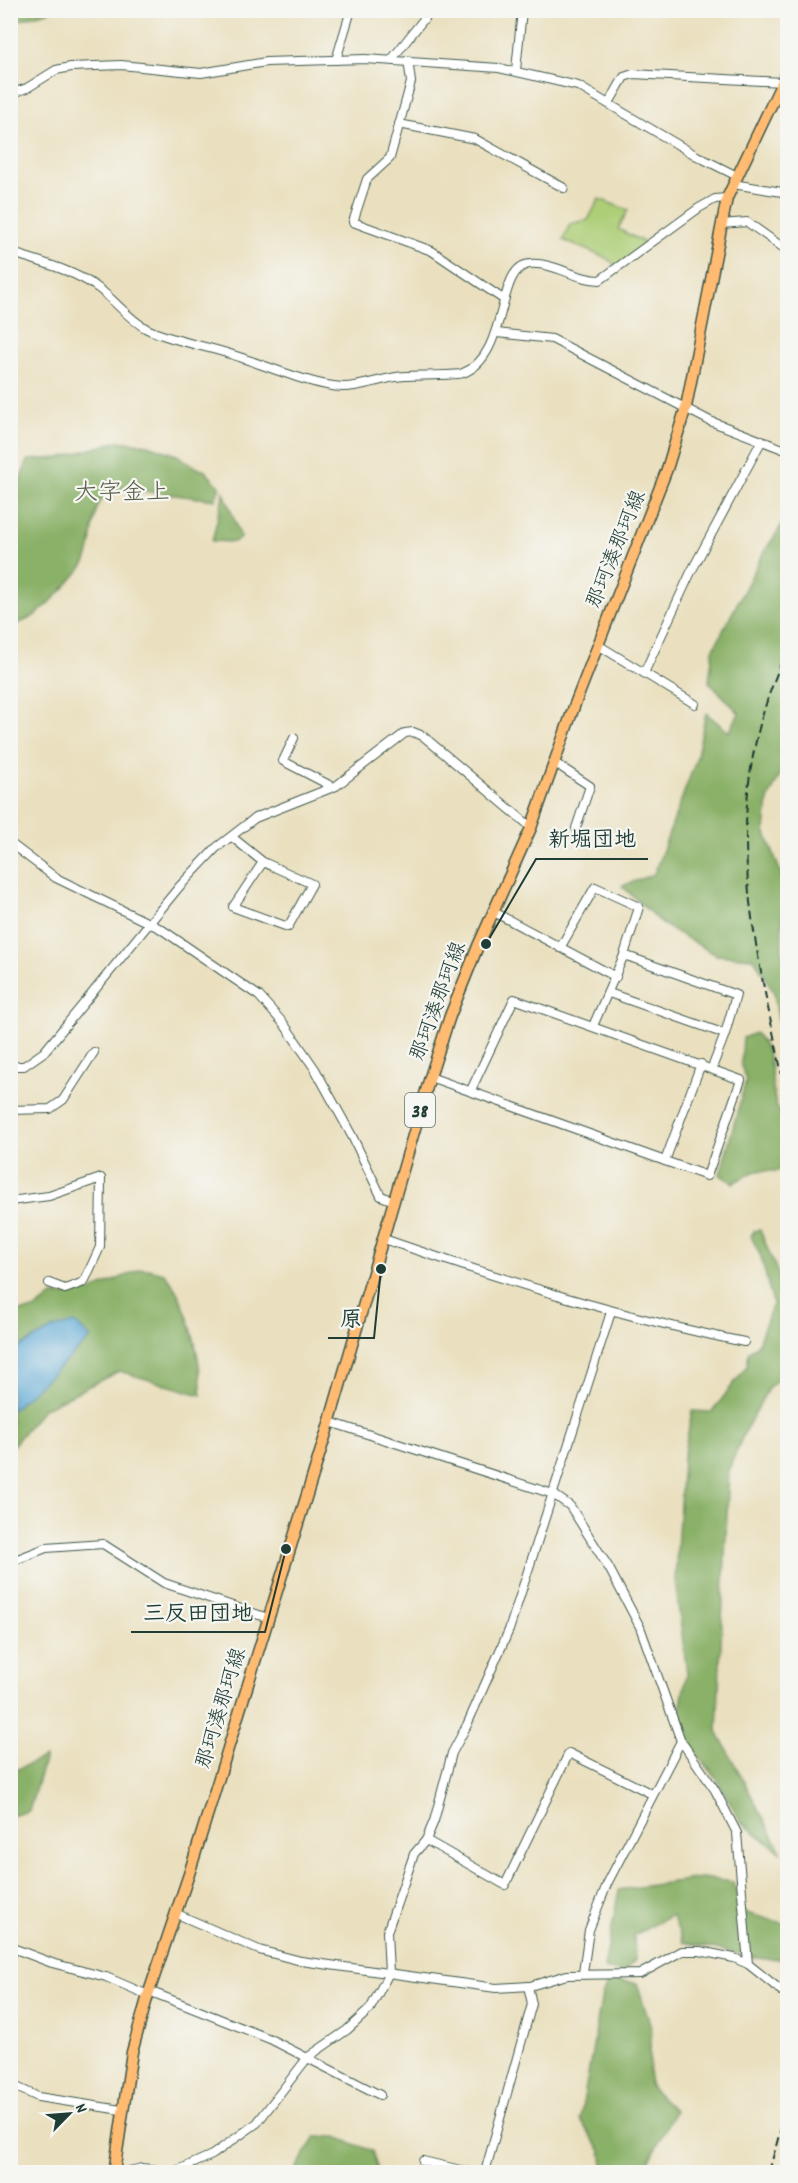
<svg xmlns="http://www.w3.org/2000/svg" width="798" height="2183" font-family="Dekko,'Klee One',sans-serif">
<rect width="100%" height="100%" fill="#f6f6f2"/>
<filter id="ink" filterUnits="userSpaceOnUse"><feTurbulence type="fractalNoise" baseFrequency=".0167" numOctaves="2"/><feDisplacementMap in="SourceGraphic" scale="12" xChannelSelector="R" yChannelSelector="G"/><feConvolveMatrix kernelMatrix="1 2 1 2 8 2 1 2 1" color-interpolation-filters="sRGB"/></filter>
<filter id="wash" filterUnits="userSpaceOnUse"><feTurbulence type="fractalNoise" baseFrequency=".008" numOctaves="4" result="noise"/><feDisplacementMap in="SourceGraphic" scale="24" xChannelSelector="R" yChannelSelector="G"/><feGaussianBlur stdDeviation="1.35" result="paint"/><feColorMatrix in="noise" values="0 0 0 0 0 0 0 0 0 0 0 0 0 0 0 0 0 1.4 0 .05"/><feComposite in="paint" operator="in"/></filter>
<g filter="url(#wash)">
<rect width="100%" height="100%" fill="#eae0bf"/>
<polygon fill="#adce77" stroke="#668656" stroke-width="1.5" points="599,199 628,210 618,229 647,244 618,267 606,258 563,240 570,224 588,220"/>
<g fill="#8ab168" stroke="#54774e" stroke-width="1.5">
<polygon points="11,10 51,10 51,11 13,22"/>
<path d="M119 441 148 445 177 455 195 467 205 471 220 487 215 500 127 489C83 490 99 536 86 561 78 574 45 610 32 617 25 621 17 624 11 627V503L28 460 60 458Z"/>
<polygon points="224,492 241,538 234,542 212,541"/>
<polygon points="787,518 787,760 768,800 765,831 783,879 782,952 788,970 787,1079 774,993 754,958 716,955 662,924 622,886 654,874 696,760 706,713 729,732 739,713 709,682 713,650 764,552"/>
<path d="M755 1033C781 1059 764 1090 783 1118L787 1115V1162C782 1177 768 1168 756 1171 748 1174 741 1179 733 1183L720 1175 746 1080 741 1065 743 1038Z"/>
<polygon points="760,1230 781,1281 787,1327 787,1373 769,1387 744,1433 729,1469 717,1731 782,1853 741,1822 717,1779 688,1742 679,1715 687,1673 675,1580 683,1459 692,1411 712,1412 747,1366 749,1351 757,1346 773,1304 761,1257 751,1236 754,1231"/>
<path d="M141 1269H149L164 1273C188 1299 202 1361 201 1395L119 1371 43 1409 11 1448V1411L90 1338 54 1328 11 1352V1312L34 1310 52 1296 88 1292Z"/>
<polygon points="45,1757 29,1811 11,1816 11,1772"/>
<polygon points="701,1878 733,1882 742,1912 787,1924 787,1958 764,1959 683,1942 672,1915 634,1935 635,1960 624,1973 604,1969 619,1890"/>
<polygon points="609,1980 637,1983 651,2027 649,2085 675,2111 643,2172 604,2172 601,2151 580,2120 602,1995"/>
<polygon points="315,2137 336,2137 372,2151 379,2172 294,2172"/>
</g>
<polygon fill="#5ca7d4" stroke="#3e7284" stroke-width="1.5" points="75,1323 91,1338 11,1411 11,1352 54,1328"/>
</g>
<g filter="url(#ink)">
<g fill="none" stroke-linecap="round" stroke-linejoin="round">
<defs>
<g id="minor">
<polyline points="392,59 431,10"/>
<polyline points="336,60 351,10"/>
<polyline points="408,60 411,82 390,158 367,179 353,222 432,251 503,299"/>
<polyline points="516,70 522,10"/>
<polyline points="10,94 27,88 56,70 71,67 121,65 201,73 266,62 365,59 499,68 578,86 697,156 737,176"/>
<polyline points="609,103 624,77 633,74 782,82"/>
<polyline points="399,124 475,139 564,188"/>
<polyline points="733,184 788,193"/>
<polyline points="721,224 747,222 788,251"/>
<path d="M10 252C39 262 74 270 98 288 115 300 128 319 147 329 172 341 203 345 230 354 260 363 312 386 343 387 363 387 384 377 405 376 416 375 458 376 463 373 510 355 495 266 530 264 554 262 576 280 600 280L699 208 715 199 727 198"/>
<polyline points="497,333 552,339 710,421 788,451"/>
<polyline points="598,645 695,704"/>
<polyline points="644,673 691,572 762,440"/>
<polyline points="294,738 283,761 333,787"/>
<polyline points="555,763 590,786 576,828"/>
<polyline points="232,837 263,862 312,884 288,927 233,907 263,862"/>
<polyline points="10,843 56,878 161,929 259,996 284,1024 315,1069 352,1136 381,1196 394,1201"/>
<polyline points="492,911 616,977"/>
<polyline points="560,948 595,887 639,907 624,955 593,1026"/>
<polyline points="624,955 736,995 725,1034 712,1068"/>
<polyline points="609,993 725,1034"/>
<polyline points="10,1066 24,1066 44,1052 179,887 216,848 255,818 336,786 405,733 413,732 423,736 531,827"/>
<polyline points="430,1077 707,1176 741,1080 514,999 471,1090"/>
<polyline points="10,1110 50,1109 63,1100 94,1052"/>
<polyline points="665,1161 701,1064"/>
<polyline points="10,1201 49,1196 101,1178 100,1247 84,1282 65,1289 49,1283"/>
<path d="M384 1239C503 1280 621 1317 744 1342"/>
<polyline points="330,1422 553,1494 570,1506 609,1568 640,1627 681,1741 715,1790 737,1833 748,1964"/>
<polyline points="10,1562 46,1548 103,1544 164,1583 268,1618"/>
<polyline points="426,1840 505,1885 569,1753 652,1794"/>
<polyline points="175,1913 259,1950 301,1961 496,1988 530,1986 567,1975 640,1974 682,1951 700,1951 734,1958 748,1964 788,1996"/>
<polyline points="10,1947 52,1963 106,1977 148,1995"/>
<polyline points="583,1973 589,1930 607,1884 681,1741"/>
<polyline points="149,1991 270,2039 380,2095"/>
<polyline points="10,2084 38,2097 121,2110"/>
<polyline points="423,2161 469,2172"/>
<polyline points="125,2172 142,2168 174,2172"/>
<polyline points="174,2172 212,2155 257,2123 308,2057 347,2030 370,2009 389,1973 387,1932 414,1854 426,1840 434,1821 452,1753 467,1725 509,1630 611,1312"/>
<polyline points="485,2172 532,2004 528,1986"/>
</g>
<polyline id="major" points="114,2172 132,2052 148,1995 189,1874 328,1427 430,1077 450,1016 478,946 531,828 575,704 667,469 686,407 727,198 788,70"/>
</defs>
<use href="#minor" stroke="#3d5549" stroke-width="10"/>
<use href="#major" stroke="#3d5549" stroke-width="13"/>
<use href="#minor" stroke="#fff" stroke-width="8"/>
<use href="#major" stroke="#ffbb71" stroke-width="10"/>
<g stroke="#1f3d34" stroke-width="2" stroke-dasharray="9 4.5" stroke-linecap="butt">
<path d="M788 648C712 811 756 940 788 1105"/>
<polyline points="769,2172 788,2102"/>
</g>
</g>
</g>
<g text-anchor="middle" stroke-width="4.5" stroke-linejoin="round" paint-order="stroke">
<rect fill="#f6f6f2" stroke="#60746d" stroke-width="1.5" x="405" y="1093" width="30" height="34" rx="4.5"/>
<g font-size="20" font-weight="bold" fill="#1f3d34">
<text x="420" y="1117">38</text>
</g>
<g font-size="21" fill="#1f3d34" stroke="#f6f6f2">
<text transform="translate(615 549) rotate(-68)" y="7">那珂湊那珂線</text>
<text transform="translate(437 1001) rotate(-70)" y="7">那珂湊那珂線</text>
<text transform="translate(220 1708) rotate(-73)" y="7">那珂湊那珂線</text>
</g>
<g font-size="24" fill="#5a5f4a" stroke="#f6f6f2">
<text x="122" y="499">大字金上</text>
</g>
</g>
<path fill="none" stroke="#1f3d34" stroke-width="2" d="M486 944L536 859H648M381 1269L374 1338H328M286 1549L265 1632H131"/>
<g fill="#1f3d34" stroke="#f6f6f2" stroke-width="2">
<circle cx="486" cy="944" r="6"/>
<circle cx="381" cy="1269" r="6"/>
<circle cx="286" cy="1549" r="6"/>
</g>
<g font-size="22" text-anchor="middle" font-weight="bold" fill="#1f3d34" stroke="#f6f6f2" stroke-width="4.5" stroke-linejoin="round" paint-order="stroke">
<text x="592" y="846">新堀団地</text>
<text x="351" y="1326">原</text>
<text x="198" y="1620">三反田団地</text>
</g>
<rect width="798" height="2183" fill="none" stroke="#f6f6f2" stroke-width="36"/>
<g transform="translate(69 2114) rotate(65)" stroke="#f6f6f2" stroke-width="4.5" paint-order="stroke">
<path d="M0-4.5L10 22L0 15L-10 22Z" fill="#1f3d34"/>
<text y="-9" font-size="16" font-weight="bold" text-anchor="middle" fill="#1f3d34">N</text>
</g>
</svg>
